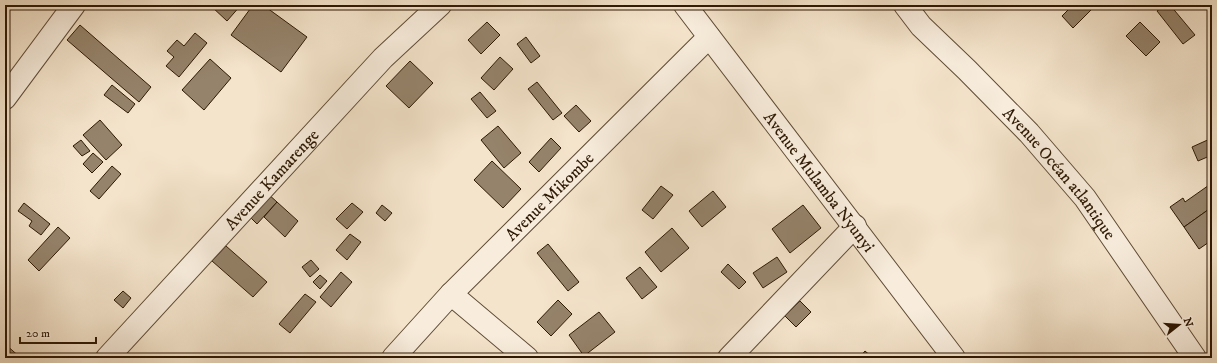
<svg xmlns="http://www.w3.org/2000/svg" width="1217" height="363" font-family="'IM FELL DW Pica',serif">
<rect width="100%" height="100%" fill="#f4e4cb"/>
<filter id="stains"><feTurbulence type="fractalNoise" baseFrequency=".005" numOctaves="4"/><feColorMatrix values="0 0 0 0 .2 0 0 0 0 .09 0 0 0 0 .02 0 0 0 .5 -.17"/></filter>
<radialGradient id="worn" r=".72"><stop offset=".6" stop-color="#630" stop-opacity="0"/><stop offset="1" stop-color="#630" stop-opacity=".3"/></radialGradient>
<g fill="#95836b" stroke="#2e1904">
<polygon points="212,5 241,5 227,21 211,6"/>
<polygon points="253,5 263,5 307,37 281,72 231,35"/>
<polygon points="1073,5 1096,5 1073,28 1062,16"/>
<polygon points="1165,5 1170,5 1195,35 1183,44 1157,11"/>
<polygon points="487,22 500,35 481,54 468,40"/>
<polygon points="1140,22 1160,42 1146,56 1126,36"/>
<polygon points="80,25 151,87 139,102 67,40"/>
<polygon points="195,33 207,43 179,77 166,66 174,57 167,51 177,40 184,46"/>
<polygon points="526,37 540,56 531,63 517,44"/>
<polygon points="500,57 513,69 494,90 481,78"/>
<polygon points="210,59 231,78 204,110 182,90"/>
<polygon points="410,61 433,83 409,108 386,86"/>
<polygon points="537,82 562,113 553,120 528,89"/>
<polygon points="112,85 135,104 128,113 104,95"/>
<polygon points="480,92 496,111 487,118 471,99"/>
<polygon points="576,105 591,121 579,132 564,116"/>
<polygon points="100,120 122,145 106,160 83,135"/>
<polygon points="498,126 521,153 504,168 481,140"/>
<polygon points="551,138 561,148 539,172 529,162"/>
<polygon points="1212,138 1212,155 1198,161 1192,147"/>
<polygon points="81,140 90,151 82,156 73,146"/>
<polygon points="93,153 103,162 92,173 83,164"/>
<polygon points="492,161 521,189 503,208 474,180"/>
<polygon points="112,166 121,174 99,199 90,191"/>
<polygon points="1212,183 1212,207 1184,227 1170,207 1183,198 1185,202"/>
<polygon points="661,186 673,195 653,219 642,210"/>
<polygon points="713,191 726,207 702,227 689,211"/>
<polygon points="267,193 277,202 257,224 247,214"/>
<polygon points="277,202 298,221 285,237 264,217"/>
<polygon points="24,203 50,224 41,235 29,226 32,221 18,211"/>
<polygon points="352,203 363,212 347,229 336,219"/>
<polygon points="382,205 392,213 385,221 376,213"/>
<polygon points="803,205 821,228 790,253 772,229"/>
<polygon points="1212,207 1212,240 1199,249 1184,227"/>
<polygon points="58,227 70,238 39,271 28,260"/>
<polygon points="672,228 689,248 661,272 645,252"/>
<polygon points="350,234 361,242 347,260 336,250"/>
<polygon points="548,244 579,282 568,291 537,253"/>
<polygon points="226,246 267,282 253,297 212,261"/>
<polygon points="777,257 787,272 763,288 753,273"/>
<polygon points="311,260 319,269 310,277 302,267"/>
<polygon points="728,264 746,282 739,289 721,272"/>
<polygon points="640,267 657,287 642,299 626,278"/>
<polygon points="341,272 352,282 331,307 320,297"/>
<polygon points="320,275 327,281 320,289 313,282"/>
<polygon points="123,291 131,298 123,308 114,300"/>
<polygon points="305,294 316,302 290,333 279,324"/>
<polygon points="558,300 572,314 551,336 537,322"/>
<polygon points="800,301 811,312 796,327 785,316"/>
<polygon points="599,312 615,332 584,356 569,335"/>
<polygon points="5,344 21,358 5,358"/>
<polygon points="865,351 872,357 871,358 859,358"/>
</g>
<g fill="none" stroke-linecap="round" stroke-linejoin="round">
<defs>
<g id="minor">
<path id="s1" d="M685 5 954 358"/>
<path id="s2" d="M905 5 921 26 967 70 1029 133 1085 198 1195 358"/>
<polyline points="5,98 74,5"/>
<polyline points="451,294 527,358"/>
<path id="s3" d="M107 358 383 58 440 5"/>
<path id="s4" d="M393 358 451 294 709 37"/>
<polyline points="729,358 855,226"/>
</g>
</defs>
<use href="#minor" stroke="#604c36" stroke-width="24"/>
<use href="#minor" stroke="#f8eddd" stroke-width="22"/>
</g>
<g text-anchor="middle" stroke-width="4" stroke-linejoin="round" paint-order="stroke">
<g font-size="17" fill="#2e1904" stroke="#f8eddd">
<text dy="6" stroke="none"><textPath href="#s2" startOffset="229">Avenue Océan atlantique</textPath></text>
<text dy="6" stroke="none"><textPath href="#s3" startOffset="243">Avenue Kamarenge</textPath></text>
<text dy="6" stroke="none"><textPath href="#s1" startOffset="222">Avenue Mulamba Nyunyi</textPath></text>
<text dy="6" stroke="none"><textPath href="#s4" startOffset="225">Avenue Mikombe</textPath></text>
</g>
</g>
<rect width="1217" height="363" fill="none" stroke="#f4e4cb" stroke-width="20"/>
<rect x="6" y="6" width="1205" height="351" fill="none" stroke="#2e1904" stroke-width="2"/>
<rect x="10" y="10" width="1197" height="343" fill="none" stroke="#2e1904"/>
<g transform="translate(1179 325) rotate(73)" stroke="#f8eddd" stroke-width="3" paint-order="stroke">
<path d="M0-3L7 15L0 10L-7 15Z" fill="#2e1904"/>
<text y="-6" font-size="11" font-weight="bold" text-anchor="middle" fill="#2e1904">N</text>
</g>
<path d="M20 337v6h76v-6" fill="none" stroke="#2e1904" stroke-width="2"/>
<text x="26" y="337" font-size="12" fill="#2e1904" stroke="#f8eddd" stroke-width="3" paint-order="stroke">20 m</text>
<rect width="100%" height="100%" filter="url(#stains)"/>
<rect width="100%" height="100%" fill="url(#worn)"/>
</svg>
